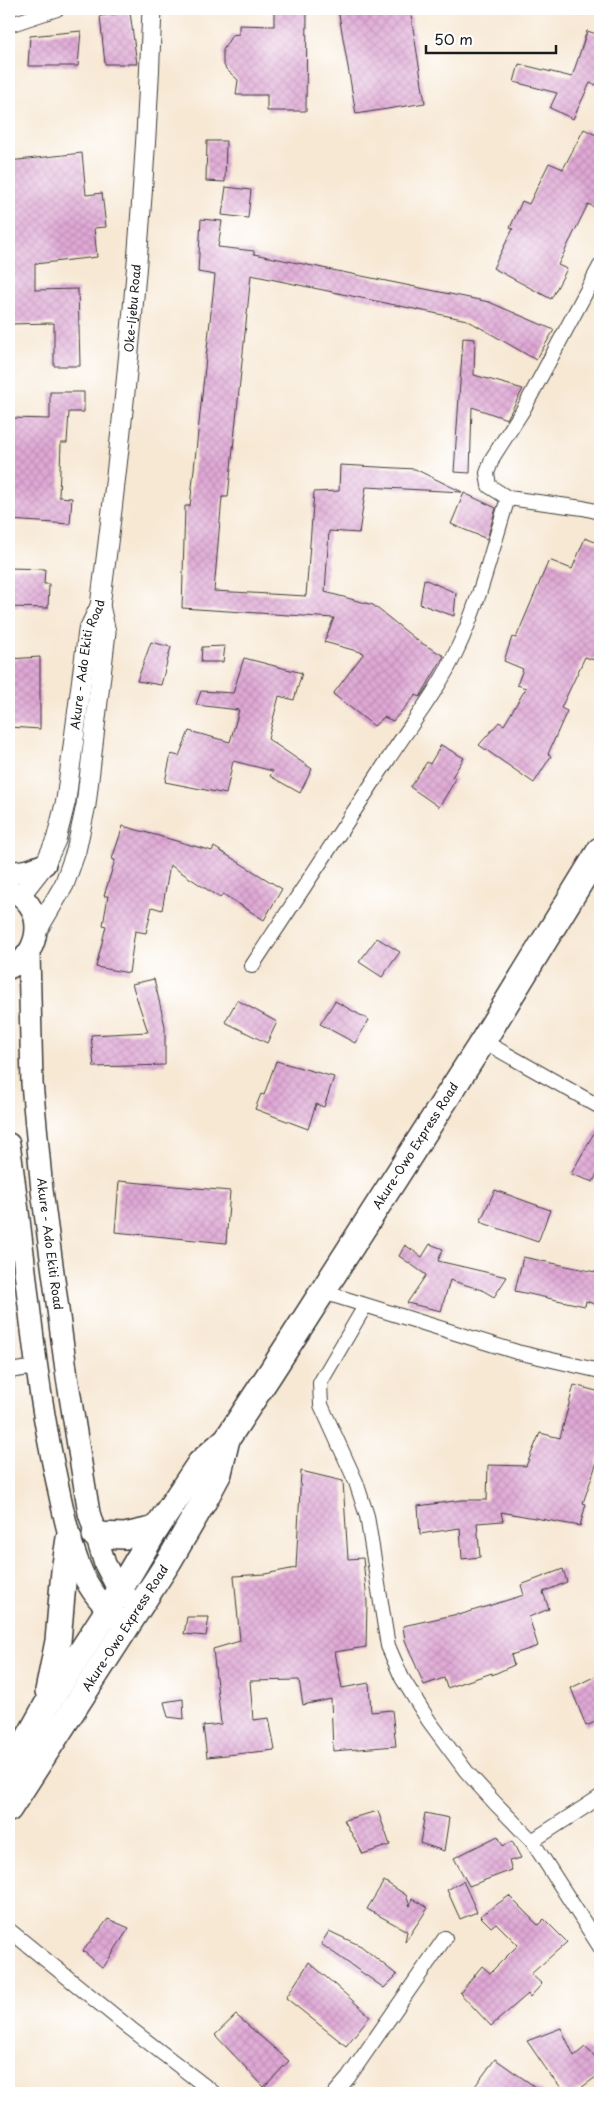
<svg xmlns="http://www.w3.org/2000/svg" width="609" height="2102" font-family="'Playpen Sans',sans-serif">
<defs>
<pattern id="building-cross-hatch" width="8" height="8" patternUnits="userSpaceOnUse" patternTransform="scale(1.25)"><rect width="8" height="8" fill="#dfa8d5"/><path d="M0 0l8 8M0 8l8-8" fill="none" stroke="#bf90b6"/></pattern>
</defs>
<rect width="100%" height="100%" fill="#fff"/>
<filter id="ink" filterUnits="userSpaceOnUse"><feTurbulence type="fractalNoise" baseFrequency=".02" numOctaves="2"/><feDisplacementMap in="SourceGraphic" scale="10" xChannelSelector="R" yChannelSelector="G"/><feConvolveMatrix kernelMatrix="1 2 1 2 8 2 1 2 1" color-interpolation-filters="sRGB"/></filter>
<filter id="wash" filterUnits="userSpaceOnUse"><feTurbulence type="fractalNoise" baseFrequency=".0096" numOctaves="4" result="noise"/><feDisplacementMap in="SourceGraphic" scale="20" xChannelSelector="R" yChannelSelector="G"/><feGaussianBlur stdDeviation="1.12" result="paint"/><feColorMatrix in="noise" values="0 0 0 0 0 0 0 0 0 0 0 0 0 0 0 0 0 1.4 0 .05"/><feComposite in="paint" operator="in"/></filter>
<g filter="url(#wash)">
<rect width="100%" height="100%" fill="#f7e8d4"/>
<g id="blocks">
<g fill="url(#building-cross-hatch)">
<polygon points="274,9 307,9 306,111 267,111 267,95 236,95 238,80 226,69 223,63 223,50 232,35 239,34 239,25 274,26"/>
<polygon points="338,9 410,9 425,103 356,114"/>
<polygon points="130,12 137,64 105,64 100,16"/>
<polygon points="81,31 78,66 28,66 30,36"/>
<polygon points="587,31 600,35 600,86 590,83 573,119 550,108 557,93 514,82 519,64 572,77"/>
<polygon points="584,129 600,137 600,210 588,204 558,265 567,269 551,299 493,268 513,229 510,228 522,201 529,204 549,163 563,169"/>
<polygon points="207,141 226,141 225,182 206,181"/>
<polygon points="82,153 86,195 102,193 106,227 94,228 97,257 35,264 35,290 78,289 80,366 54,366 54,323 9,324 9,161"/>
<polygon points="226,187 251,190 248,218 222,215"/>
<polygon points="201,219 222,221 218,247 254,251 254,254 489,302 554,330 536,360 467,320 251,275 228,497 222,497 214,591 306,596 314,492 339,491 340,465 415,469 462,492 366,487 359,533 329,531 325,592 373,605 418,641 444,656 420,697 416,695 393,721 384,717 374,726 333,694 364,653 324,642 334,618 182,608 185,506 190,506 215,275 198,272"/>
<polygon points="463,338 475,339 474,375 523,389 507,419 472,407 470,473 454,472"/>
<polygon points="50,392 84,392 84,412 69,412 67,443 61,443 59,497 72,498 70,524 9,520 10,418 50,419"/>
<polygon points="464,493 496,508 487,539 451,524"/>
<polygon points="585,538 600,544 600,662 585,657 561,708 567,711 548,754 551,756 534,783 479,745 499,722 504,725 526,688 517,685 523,669 504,661 512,637 516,638 549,560 572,569"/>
<polygon points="9,568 45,569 44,584 49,584 48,608 9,607"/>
<polygon points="424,579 456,593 454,616 420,604"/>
<polygon points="151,642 171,647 161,685 137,681"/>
<polygon points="225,646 223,662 201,662 202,647"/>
<polygon points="40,657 40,729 9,727 9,659"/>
<polygon points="244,658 302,673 294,700 279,696 268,739 312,769 300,793 270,776 273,771 233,761 226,794 165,782 171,754 179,756 189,731 230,742 239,710 196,705 201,691 233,693"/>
<polygon points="441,745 464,758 452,777 456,779 439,807 410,787 427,762 430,764"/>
<polygon points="123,826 212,851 214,847 282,889 264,920 223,894 220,898 170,865 162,910 152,907 146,933 135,931 129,973 96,967 106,926 103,925 108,896 104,896 115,860 112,859"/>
<polygon points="377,938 400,952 382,977 359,962"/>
<polygon points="154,979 165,1026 165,1065 94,1067 91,1035 148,1032 132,984"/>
<polygon points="237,1000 277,1022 267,1043 225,1022"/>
<polygon points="335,1001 369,1020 355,1043 320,1024"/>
<polygon points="276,1061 334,1077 324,1107 316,1104 308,1129 255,1109 261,1094 264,1095"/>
<polygon points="600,1122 600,1168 593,1182 571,1174"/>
<polygon points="119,1181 230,1191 226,1243 115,1232"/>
<polygon points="495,1190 550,1210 538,1242 480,1222"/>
<polygon points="430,1244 443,1249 438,1261 507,1277 494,1297 482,1290 450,1280 441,1311 407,1303 426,1275 399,1256 405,1245 422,1257"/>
<polygon points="523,1257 600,1273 600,1306 586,1301 585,1306 515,1291"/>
<polygon points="574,1385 600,1392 600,1453 583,1503 586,1504 580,1526 501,1512 503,1521 477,1523 480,1557 462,1559 460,1528 420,1534 418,1506 462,1500 487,1500 488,1465 526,1466 540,1433 560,1438"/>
<polygon points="301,1471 343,1481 348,1559 363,1558 367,1602 366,1647 335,1652 342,1688 369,1683 371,1712 392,1710 396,1746 333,1751 331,1699 303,1705 299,1680 250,1681 253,1720 269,1718 275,1750 207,1757 203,1726 221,1724 213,1649 240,1641 234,1576 265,1574 296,1568"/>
<polygon points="563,1569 567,1582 543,1592 549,1609 529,1617 538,1646 511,1655 514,1665 492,1675 492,1673 447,1688 444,1678 424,1685 405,1640 403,1626 458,1614 459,1615 524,1595 521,1585"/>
<polygon points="187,1617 209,1617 206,1636 184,1634"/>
<polygon points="600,1674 600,1720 586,1726 571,1688"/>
<polygon points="183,1699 184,1719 168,1717 164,1702"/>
<polygon points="378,1811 390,1845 363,1854 344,1820"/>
<polygon points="425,1813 449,1818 444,1851 420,1843"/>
<polygon points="498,1836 503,1846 512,1841 521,1858 509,1861 512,1870 469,1886 454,1858"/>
<polygon points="384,1881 406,1895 410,1906 412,1898 428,1908 405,1942 407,1931 367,1909"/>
<polygon points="463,1881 477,1912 460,1919 447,1890"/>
<polygon points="509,1896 538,1925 544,1919 567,1942 531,1974 542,1984 530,1997 528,1994 491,2026 460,1993 482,1966 490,1973 518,1945 496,1923 491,1927 480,1916"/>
<polygon points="108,1919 129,1928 103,1968 83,1951"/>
<polygon points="329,1931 361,1946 397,1975 384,1988 321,1944"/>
<polygon points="309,1962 370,2016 346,2046 286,1998"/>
<polygon points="236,2015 289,2061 264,2087 215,2035"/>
<polygon points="561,2028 574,2056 585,2047 600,2061 600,2074 574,2093 566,2093 551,2076 527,2041"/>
<polygon points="495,2059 544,2093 470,2093"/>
</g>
</g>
</g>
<g filter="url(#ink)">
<use href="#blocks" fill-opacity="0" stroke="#3d3b38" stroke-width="1"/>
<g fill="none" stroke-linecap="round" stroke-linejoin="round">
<defs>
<g id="street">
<polyline points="9,25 57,9"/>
<polyline points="600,266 523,410 493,457 487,473 489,486 508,498 583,508 600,512"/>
<path d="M252 966C297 898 342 830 387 761 410 725 438 691 456 652 479 604 492 549 508 498"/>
<polyline points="483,1041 600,1107"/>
<polyline points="323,1292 517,1352 600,1371"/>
<polyline points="365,1306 320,1383 321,1405 356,1482 367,1516 388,1646 402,1678 429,1721 466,1771 495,1803 532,1841 600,1947"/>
<polyline points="9,1371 36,1367"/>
<polyline points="532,1841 600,1797"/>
<polyline points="9,1930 131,2029 214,2093"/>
<polyline points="335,2093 348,2078 445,1938"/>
</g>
<g id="secondary">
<path id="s1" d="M20 896 45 864 56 840 66 800 88 631 100 606C126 408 145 209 152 9"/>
<polyline points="37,931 64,885 76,851 86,805 106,632 100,606"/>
</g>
<g id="primary">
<polyline points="9,873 29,870 45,864"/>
<path d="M9 890C46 902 44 954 9 968"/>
<path id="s2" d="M29 953 32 1083 42 1190 67 1377 89 1513 105 1564 119 1591 139 1607"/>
<path d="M9 1144C25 1250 31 1357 53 1463 61 1500 67 1537 82 1572 90 1591 104 1607 119 1619"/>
</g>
<g id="highway">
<polyline points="95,1535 125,1536 156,1529"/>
<polyline points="48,1691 58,1641 64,1571 69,1538"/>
<path id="s3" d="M9 1773 46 1706 108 1610 156 1529 200 1463 227 1439 271 1372 483 1041 600 850"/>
<path id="s4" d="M9 1809 169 1561 204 1501 219 1473 227 1439"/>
</g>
</defs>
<use href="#street" stroke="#3d3b38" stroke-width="16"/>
<use href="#secondary" stroke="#3d3b38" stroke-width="21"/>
<use href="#primary" stroke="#3d3b38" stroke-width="24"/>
<use href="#highway" stroke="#3d3b38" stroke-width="28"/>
<use href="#street" stroke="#fff" stroke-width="14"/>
<use href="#secondary" stroke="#fff" stroke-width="19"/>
<use href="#primary" stroke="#fff" stroke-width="21"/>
<use href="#highway" stroke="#fff" stroke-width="25"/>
</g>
</g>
<g text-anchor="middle" stroke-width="4.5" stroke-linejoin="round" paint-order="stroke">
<g font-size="12" fill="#1c1c1c" stroke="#fff">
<text dy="4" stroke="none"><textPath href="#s1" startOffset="606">Oke-Ijebu Road</textPath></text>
<text dy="4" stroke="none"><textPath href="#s1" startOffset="246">Akure - Ado Ekiti Road</textPath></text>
<text dy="4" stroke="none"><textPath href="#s3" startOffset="749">Akure-Owo Express Road</textPath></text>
<text dy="4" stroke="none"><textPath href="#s2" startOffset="292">Akure - Ado Ekiti Road</textPath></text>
<text dy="4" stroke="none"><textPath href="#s4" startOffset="215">Akure-Owo Express Road</textPath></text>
</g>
</g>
<rect width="609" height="2102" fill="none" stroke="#fff" stroke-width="30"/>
<path d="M426 45v8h130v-8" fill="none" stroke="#1c1c1c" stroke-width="2.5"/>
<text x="434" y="45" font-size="15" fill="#1c1c1c" stroke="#ffffff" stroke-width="4" paint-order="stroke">50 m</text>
</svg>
